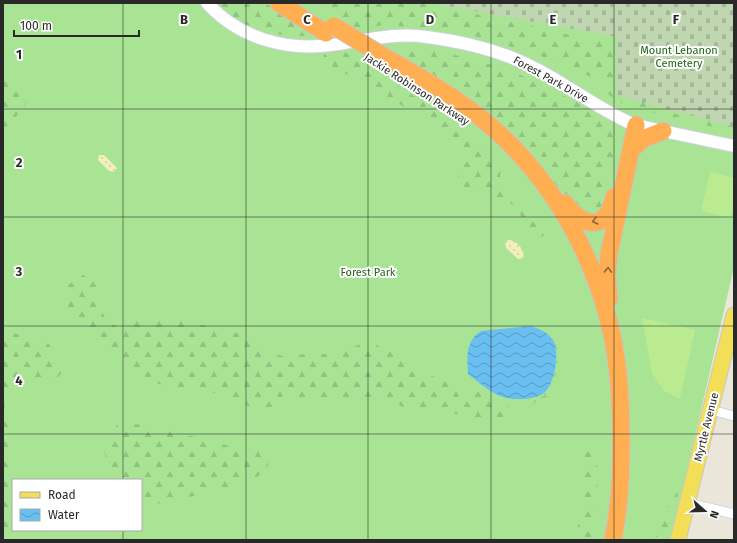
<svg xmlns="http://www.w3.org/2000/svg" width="737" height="543" font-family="'Fira Sans',sans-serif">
<defs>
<pattern id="forest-firs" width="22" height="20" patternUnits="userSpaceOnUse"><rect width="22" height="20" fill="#a8e494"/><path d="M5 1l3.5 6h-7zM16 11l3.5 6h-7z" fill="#91c480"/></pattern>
<pattern id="wetland-marsh" width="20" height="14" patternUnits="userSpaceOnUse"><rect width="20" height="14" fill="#a8e494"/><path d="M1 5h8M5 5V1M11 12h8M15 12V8" fill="none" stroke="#91c480"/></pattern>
<pattern id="sand-dots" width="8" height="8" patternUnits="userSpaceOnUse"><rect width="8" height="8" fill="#f2efbb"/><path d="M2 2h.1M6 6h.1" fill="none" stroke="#d0cda1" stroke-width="1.8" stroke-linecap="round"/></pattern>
<pattern id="cemetery-stones" width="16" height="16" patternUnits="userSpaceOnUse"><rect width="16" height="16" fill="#bfd6b0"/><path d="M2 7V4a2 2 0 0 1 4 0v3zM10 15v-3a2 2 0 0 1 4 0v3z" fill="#a4b897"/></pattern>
<pattern id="water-waves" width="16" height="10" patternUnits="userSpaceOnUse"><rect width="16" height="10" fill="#6abff1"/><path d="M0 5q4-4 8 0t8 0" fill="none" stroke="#579bc3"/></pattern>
</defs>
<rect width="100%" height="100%" fill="#ebe6da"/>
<path fill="#a8e494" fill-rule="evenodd" d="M3 3H431L641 36 734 124V267L671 540H3ZM13 480H141V530H13Z"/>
<g fill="url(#forest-firs)">
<path d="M216 3H265L318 35C298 38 261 34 243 24 233 18 225 10 216 3Z"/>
<polygon points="314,3 425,3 608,43 623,57 630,93 680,116 734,125 734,132 626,106 608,94 599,80 541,56 455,30 384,25 350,30"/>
<polygon points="377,46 444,52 504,68 545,86 601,115 614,127 617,138 616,155 602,172 609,187 608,201 600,214 586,214 573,207 533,158 489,113 461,91 413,67"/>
<polygon points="342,50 462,127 495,153 502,165 500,176 544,235 538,239 512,204 491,196 467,189 458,181 458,160 486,166 447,133 383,94 326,63 323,55"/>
<polygon points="3,75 30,96 23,109 6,127 3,126"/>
<polygon points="83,275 100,280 95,293 104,316 119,329 144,317 171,318 240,334 262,349 282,356 310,354 336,354 368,341 403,358 432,376 463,388 496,397 515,411 496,421 421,408 406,409 387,398 289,401 261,411 241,403 225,395 158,384 104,352 64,305 65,287"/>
<polygon points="3,330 48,343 57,356 61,374 53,382 31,381 11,378 4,401 11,446 12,506 8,540 3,540"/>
<polygon points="118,423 148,425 238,448 264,450 271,455 266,471 255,478 234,486 165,503 141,504 141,480 114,480 103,448"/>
<path d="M593 435C601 462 596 510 594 540H576L584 483V453Z"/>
<polygon points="679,490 666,540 655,540 661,515"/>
</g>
<path fill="url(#wetland-marsh)" d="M539 328C542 329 547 331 550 334 567 348 555 379 549 396L533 404 518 400 537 396 553 340Z"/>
<g fill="url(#sand-dots)">
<polygon points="99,155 104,155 117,168 114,172 109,171 98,160"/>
<path d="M508 240C517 240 526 251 523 259H518L506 248 505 243Z"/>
</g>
<polygon fill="url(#cemetery-stones)" points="431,3 734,3 734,127 616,95 617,37"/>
<g fill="#bbeb90">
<polygon points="710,172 734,178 734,200 730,218 701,211"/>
<polygon points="642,318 695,330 680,399 664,391 652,373"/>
</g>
<path fill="url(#water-waves)" d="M530 326C538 328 548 332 553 340 560 351 555 383 545 392 535 401 510 401 498 395 487 390 477 381 468 374 467 358 465 341 481 331Z"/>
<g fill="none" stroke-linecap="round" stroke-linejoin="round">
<defs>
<g id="minor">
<polyline points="711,410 734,416"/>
<polyline points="688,503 734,514"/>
</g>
<path id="tertiary" d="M207 3C239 38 285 51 331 45 363 41 394 32 427 37 457 41 486 47 515 59 555 75 589 104 628 122 639 127 651 128 663 131 687 136 710 141 734 146"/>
<polyline id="primary" points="678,540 734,315"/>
<g id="motorway">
<polyline points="279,3 326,33"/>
<path d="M378 53C418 76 459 98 494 129 554 182 595 257 612 335 620 372 621 410 621 447 621 478 619 510 613 540"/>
<polyline points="631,150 643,139 663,131"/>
<path d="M565 203C583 228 606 232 614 197"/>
<polyline points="609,299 607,276 609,254 636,125"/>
</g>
</defs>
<use href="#minor" stroke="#cfd1e2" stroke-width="11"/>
<use href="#tertiary" stroke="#cfd1e2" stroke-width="14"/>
<use href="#primary" stroke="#c7c7c7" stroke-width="17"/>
<use href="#motorway" stroke="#c7c7c7" stroke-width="19"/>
<use href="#minor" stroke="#fff" stroke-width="9"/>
<use href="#tertiary" stroke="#fff" stroke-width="12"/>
<use href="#primary" stroke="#f3de57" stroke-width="15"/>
<use href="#motorway" stroke="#ffae51" stroke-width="17"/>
<defs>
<polyline id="motorway-bridge" points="334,26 378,53"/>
</defs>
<use href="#motorway-bridge" stroke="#c7c7c7" stroke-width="19" stroke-linecap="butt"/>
<use href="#motorway-bridge" stroke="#ffae51" stroke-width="17"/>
</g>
<defs><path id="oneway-chevron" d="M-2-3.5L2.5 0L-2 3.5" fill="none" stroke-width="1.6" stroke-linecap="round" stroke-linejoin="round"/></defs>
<g stroke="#89653b">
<use href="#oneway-chevron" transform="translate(595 221) rotate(166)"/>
<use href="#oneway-chevron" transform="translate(608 270) rotate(-88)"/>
</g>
<path fill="none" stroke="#292929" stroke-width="1" stroke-opacity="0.55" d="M123 3V480M246 3V540M368 3V540M491 3V540M614 3V540M3 109H734M3 217H734M3 326H734M3 434H734M123 530V540"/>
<g text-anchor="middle" stroke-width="4" stroke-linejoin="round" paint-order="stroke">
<g font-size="11" fill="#206618" stroke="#fff">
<text x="679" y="54">Mount Lebanon<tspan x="679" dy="13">Cemetery</tspan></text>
<text x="368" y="276">Forest Park</text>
</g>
<g font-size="11" fill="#292929" stroke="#fff">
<text transform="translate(551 79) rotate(29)" y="4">Forest Park Drive</text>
<text transform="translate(417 89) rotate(33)" y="4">Jackie Robinson Parkway</text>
<text transform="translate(706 427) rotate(-76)" y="4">Myrtle Avenue</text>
</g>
</g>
<g font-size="13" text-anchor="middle" font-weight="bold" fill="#292929" stroke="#fff" stroke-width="4" stroke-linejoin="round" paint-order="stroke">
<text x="184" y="24">B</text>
<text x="307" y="24">C</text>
<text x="430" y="24">D</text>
<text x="553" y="24">E</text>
<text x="676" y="24">F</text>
<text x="19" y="59">1</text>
<text x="19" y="167">2</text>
<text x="19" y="276">3</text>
<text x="19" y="385">4</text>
</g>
<rect width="737" height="543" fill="none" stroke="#292929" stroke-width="8"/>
<rect x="12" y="479" width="130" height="52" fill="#ffffff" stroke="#a9a9a9"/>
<rect x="20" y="492" width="20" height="6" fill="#f3de57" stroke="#a9a9a9"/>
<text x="48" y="499" font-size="12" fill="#292929">Road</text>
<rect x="20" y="509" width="20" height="12" fill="url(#water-waves)" stroke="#a9a9a9"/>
<text x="48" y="519" font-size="12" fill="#292929">Water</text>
<g transform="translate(705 511) rotate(110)" stroke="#ffffff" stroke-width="3" paint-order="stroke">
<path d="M0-3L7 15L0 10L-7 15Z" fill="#292929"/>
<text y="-6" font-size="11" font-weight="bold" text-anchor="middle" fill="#292929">N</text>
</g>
<path d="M14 30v6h125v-6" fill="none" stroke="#292929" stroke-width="2"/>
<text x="20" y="30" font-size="12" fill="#292929" stroke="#ffffff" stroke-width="3" paint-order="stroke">100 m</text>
</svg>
